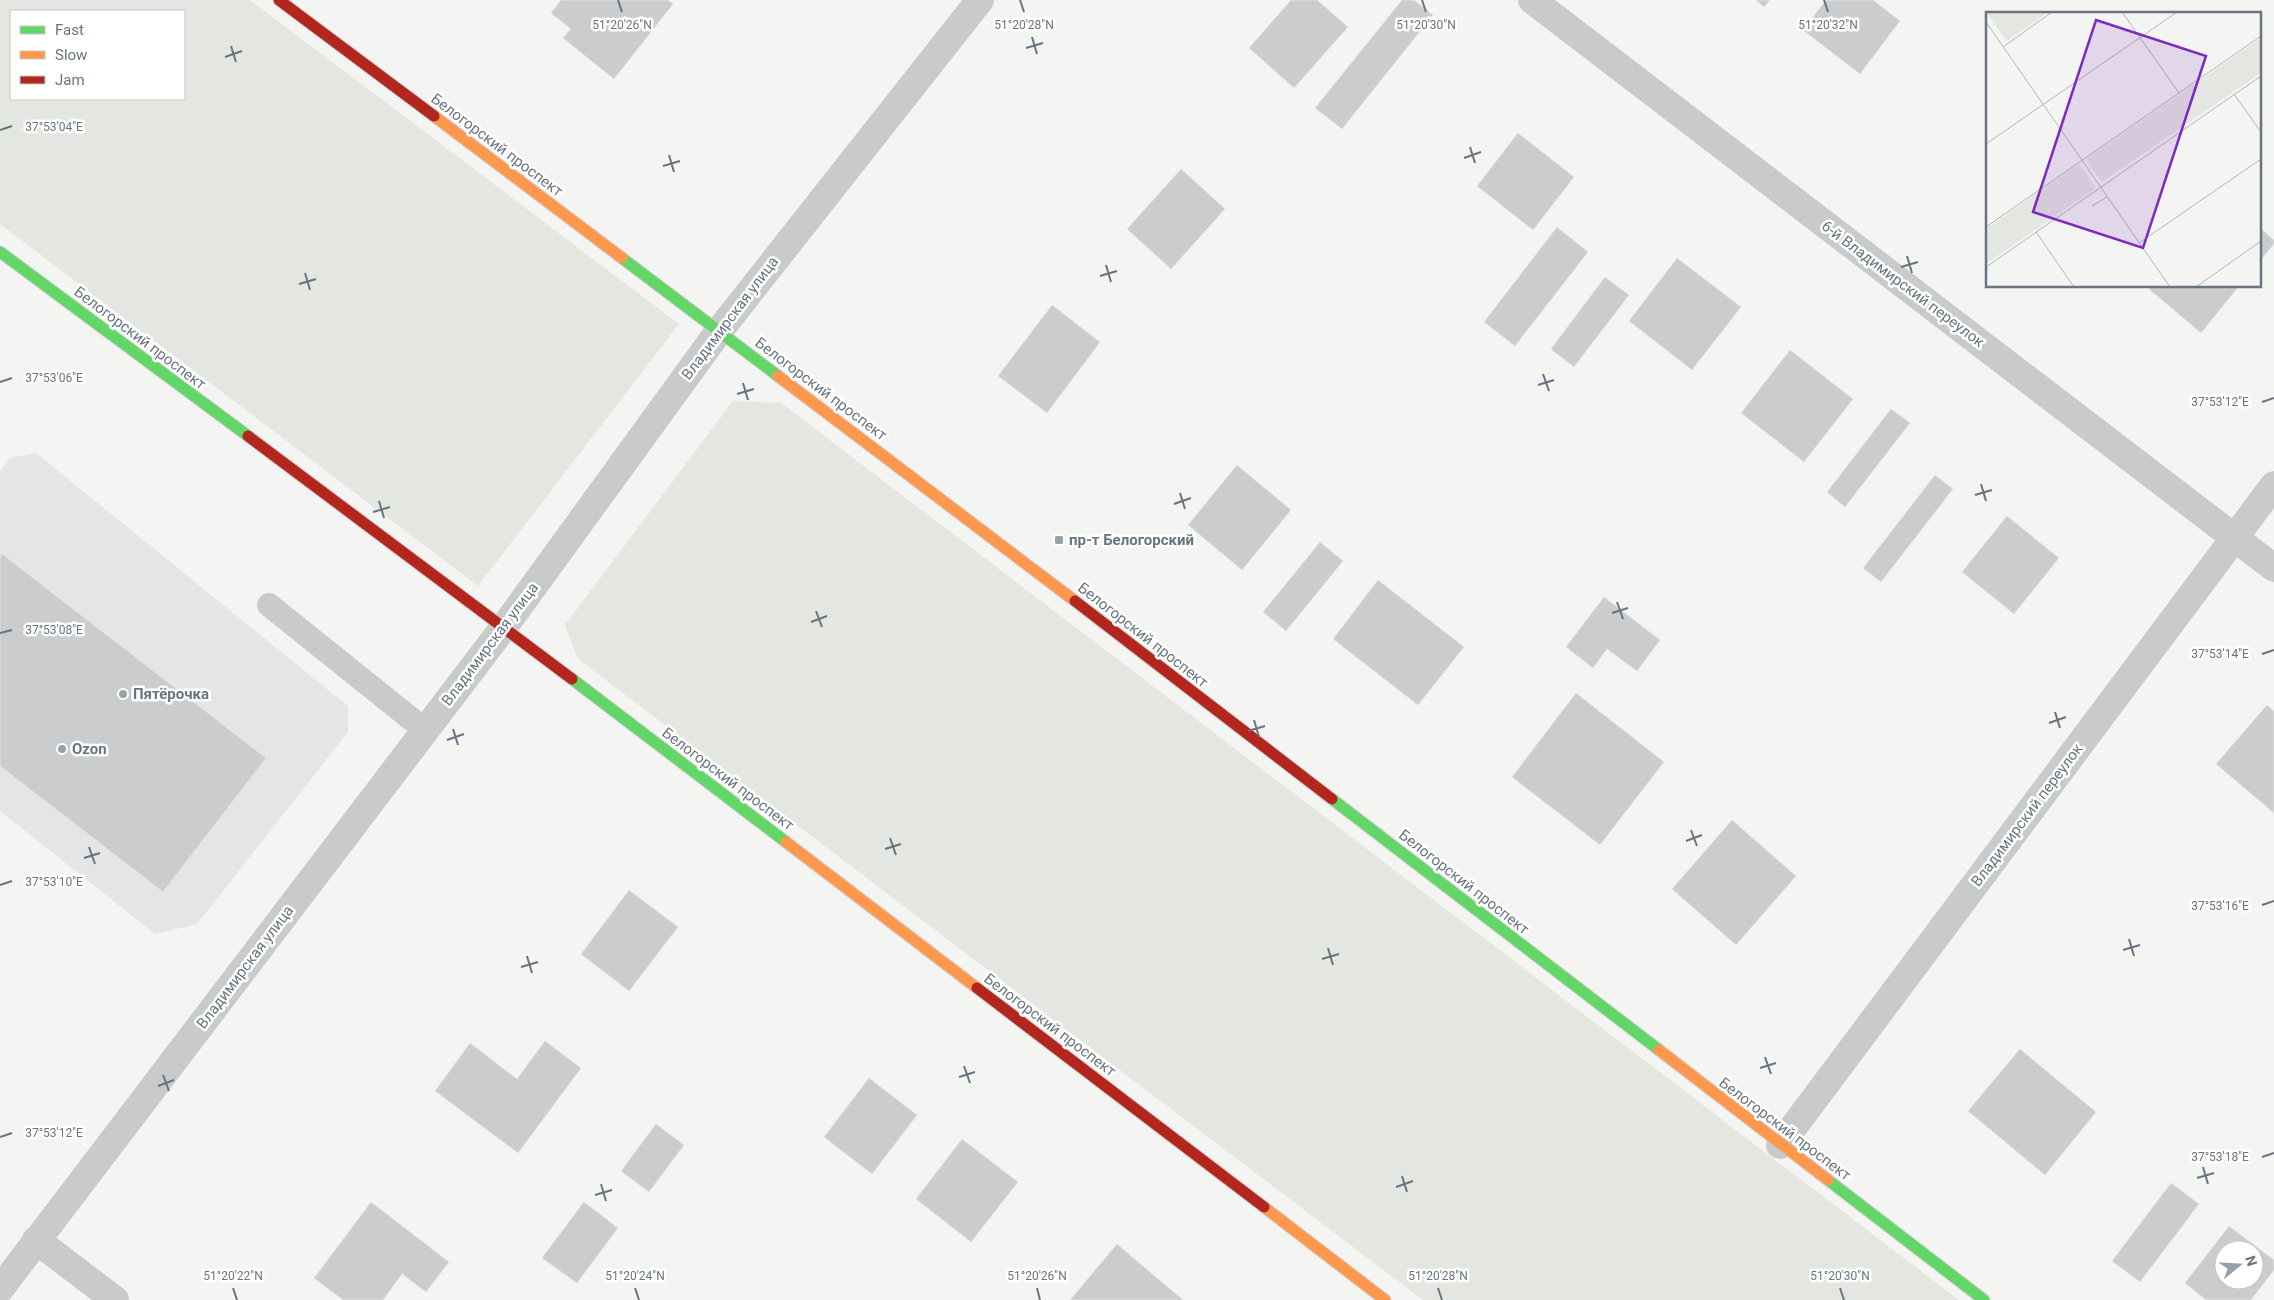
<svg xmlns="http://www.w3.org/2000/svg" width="2274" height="1300" font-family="Roboto,sans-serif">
<rect width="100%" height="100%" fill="#f4f4f3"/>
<polygon fill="#e4e5e5" points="36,453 348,706 348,732 197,924 155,934 0,811 0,471 10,458"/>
<g fill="#e4e6e1" fill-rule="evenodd">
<path d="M0 0H250L679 324 478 586 0 224ZM11 11H184V99H11Z"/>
<polygon points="733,401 781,403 1959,1300 1423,1300 578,659 565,625"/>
</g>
<g fill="#cbcccd" stroke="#e3e3e2" fill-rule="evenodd">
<polygon points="561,0 668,0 673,4 614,79 563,38 571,29 551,13"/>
<polygon points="1291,0 1317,0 1348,27 1294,88 1249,48"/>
<polygon points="1402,0 1414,0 1433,15 1342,129 1315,108"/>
<polygon points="1756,0 1770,0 1764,7"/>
<polygon points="1826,0 1873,0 1900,21 1860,74 1803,30"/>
<polygon points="1518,133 1574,177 1533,230 1477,186"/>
<polygon points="1181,169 1225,209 1171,269 1127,229"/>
<polygon points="1557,227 1588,252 1515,346 1484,322"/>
<polygon points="2260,228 2274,240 2274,244 2260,261"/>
<polygon points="1677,258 1741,307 1692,370 1629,321"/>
<polygon points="1605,277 1629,295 1574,367 1551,349"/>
<polygon points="2151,286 2239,286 2201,333 2149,289"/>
<polygon points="1052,305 1100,342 1047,413 998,376"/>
<polygon points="1790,350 1853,399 1804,462 1741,413"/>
<polygon points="1891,409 1910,423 1845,507 1827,492"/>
<polygon points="1237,465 1291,510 1242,570 1188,525"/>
<polygon points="1935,475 1953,489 1881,582 1863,568"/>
<polygon points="2007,516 2059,558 2014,614 1962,572"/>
<polygon points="1320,542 1343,561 1286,631 1263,612"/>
<polygon points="2,554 266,758 163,892 0,766 0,557"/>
<polygon points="1378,580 1464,647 1418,705 1333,639"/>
<polygon points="1604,597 1660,640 1637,671 1607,649 1593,668 1566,647"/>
<polygon points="1576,693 1664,762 1600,845 1512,777"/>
<polygon points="2267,705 2274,711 2274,813 2216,764"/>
<polygon points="1732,820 1796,876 1736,945 1672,889"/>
<polygon points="629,890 678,927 629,991 581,954"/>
<polygon points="545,1041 581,1068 518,1153 435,1091 470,1043 517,1079"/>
<polygon points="2020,1049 2096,1112 2045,1175 1968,1111"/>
<polygon points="869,1078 917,1115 872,1174 824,1137"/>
<polygon points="656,1124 684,1145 649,1192 621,1171"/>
<polygon points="962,1139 1018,1182 971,1242 916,1199"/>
<polygon points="2171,1183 2199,1204 2140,1282 2112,1261"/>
<polygon points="371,1202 449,1262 426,1292 402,1274 383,1300 343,1300 314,1278"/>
<polygon points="584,1202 618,1228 577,1283 542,1258"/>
<path d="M2229 1226 2274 1260V1270L2251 1300H2206L2185 1283ZM2224 1250H2254V1280H2224Z"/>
<polygon points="1117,1244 1183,1300 1070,1300"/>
</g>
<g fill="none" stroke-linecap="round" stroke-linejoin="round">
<defs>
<g id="fast">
<polyline points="0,252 248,436"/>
<polyline points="622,258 778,376"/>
<polyline points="572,679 786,842"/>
<polyline points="1332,799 1659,1050"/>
<polyline points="1828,1180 1984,1300"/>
</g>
<g id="slow">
<polyline points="434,116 622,258"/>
<polyline points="778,376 1075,601"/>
<polyline points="786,842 977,988"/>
<polyline points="1659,1050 1828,1180"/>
<polyline points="1264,1207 1385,1300"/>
</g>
<g id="jam">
<polyline points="279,0 434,116"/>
<polyline points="248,436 572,679"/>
<polyline points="1075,601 1332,799"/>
<polyline points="977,988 1264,1207"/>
</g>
</defs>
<use href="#fast" stroke="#d0d0d1" stroke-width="13"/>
<use href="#slow" stroke="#d0d0d1" stroke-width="13"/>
<use href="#jam" stroke="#d0d0d1" stroke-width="13"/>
<polyline stroke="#c9caca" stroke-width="24" points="269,605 425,730"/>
<g stroke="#c9caca" stroke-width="28">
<polyline points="1532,0 2274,568"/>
<polyline points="1780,1145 2274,485"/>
<polyline points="36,1240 115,1300"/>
<polyline points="0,1289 504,627 719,331 980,0"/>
</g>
<use href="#fast" stroke="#63d668" stroke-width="11"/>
<use href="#slow" stroke="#ff974d" stroke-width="11"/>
<use href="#jam" stroke="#b3261e" stroke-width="11"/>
</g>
<path fill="none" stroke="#68747f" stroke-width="2" d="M618 0 622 12M1020 0 1024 12M1422 0 1426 12M1824 0 1828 12M1032 37 1037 54M231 46 236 62M1026 48 1043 43M225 57 242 51M0 130 12 126M1470 147 1475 163M669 155 674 172M1464 158 1481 152M663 166 680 161M1907 256 1912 273M1106 265 1111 282M1901 267 1918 262M305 273 310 290M1100 276 1117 271M299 284 316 279M1543 374 1549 391M0 382 12 378M743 383 748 400M1538 385 1554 380M737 394 754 389M2262 402 2274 398M1981 484 1986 501M1180 493 1185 509M1975 495 1992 490M379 501 384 518M1174 504 1191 498M373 512 390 507M1617 602 1623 619M816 611 822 627M1612 613 1628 608M811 622 827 616M0 633 12 630M2262 654 2274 650M2055 712 2060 728M1254 720 1259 737M2049 723 2066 717M453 729 458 745M1248 731 1265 726M447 740 464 734M1691 830 1697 846M890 838 896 855M1686 841 1702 835M89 847 95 864M885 849 901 844M84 858 100 853M0 885 12 881M2262 905 2274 901M2129 939 2134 956M1328 948 1333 965M2123 950 2140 945M527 956 532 973M1322 959 1339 954M521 967 538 962M1765 1057 1771 1074M964 1066 970 1083M1760 1068 1776 1063M163 1075 169 1091M959 1077 975 1072M158 1086 174 1080M0 1137 12 1133M2262 1157 2274 1153M2203 1167 2208 1184M1402 1176 1407 1192M2197 1178 2214 1173M601 1184 606 1201M1396 1187 1413 1181M595 1195 612 1190M233 1288 237 1300M635 1288 639 1300M1037 1288 1040 1300M1438 1288 1442 1300M1840 1288 1844 1300"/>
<g fill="#99a1a8" stroke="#fff" stroke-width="2">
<rect x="1054" y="535" width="10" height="10" rx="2.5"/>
<circle cx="123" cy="694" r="5"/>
<circle cx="62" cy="749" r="5"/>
</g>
<g text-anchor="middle" stroke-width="5" stroke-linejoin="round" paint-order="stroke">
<g font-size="15" fill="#68747f" stroke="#fff">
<text transform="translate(497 145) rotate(37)" y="5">Белогорский проспект</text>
<text transform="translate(1903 284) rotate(37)" y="5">6-й Владимирский переулок</text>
<text transform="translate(730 318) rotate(-53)" y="5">Владимирская улица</text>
<text transform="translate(140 338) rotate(37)" y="5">Белогорский проспект</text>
<text transform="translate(821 389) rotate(37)" y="5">Белогорский проспект</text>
<text transform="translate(1143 635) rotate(38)" y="5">Белогорский проспект</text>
<text transform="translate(490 644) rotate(-53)" y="5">Владимирская улица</text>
<text transform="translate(728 779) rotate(37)" y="5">Белогорский проспект</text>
<text transform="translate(2027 815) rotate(-53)" y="5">Владимирский переулок</text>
<text transform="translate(1464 882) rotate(38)" y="5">Белогорский проспект</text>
<text transform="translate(245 967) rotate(-53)" y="5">Владимирская улица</text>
<text transform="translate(1050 1025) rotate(37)" y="5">Белогорский проспект</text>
<text transform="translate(1785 1129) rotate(37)" y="5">Белогорский проспект</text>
</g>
<g font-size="15" font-weight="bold" fill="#68747f" stroke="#fff" text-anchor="start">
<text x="1069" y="545">пр-т Белогорский</text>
<text x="133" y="699">Пятёрочка</text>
<text x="72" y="754">Ozon</text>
</g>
</g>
<g transform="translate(1986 12)">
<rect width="275" height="275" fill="#f4f4f3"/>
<path d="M0 0H63L21 29ZM275 26V61L116 170 101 149 103 145ZM93 152 110 176 0 252V217Z" fill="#e4e6e1"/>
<path fill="none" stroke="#afb5ba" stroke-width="1" d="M136 0 193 81M0 10 184 275M17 35 66 0M248 82 275 120M0 132 191 0M106 194 121 185M0 215 275 24M50 220 88 275M153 231 275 147M0 255 275 64M210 275 275 229"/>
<path fill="#7b2cbf" fill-opacity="0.15" stroke="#7b2cbf" stroke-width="2.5" d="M110 8 220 44 157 236 47 200Z"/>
<rect width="275" height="275" fill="none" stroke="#68747f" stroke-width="2.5"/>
</g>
<g font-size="12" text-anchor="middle" fill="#68747f" stroke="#fff" stroke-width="5" stroke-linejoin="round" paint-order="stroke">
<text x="622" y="29">51°20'26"N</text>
<text x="1024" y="29">51°20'28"N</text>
<text x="1426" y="29">51°20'30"N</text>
<text x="1828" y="29">51°20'32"N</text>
<text x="54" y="131">37°53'04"E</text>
<text x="54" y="382">37°53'06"E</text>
<text x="2220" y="406">37°53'12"E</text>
<text x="54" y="634">37°53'08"E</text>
<text x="2220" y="658">37°53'14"E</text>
<text x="54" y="886">37°53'10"E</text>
<text x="2220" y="910">37°53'16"E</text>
<text x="54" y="1137">37°53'12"E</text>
<text x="2220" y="1161">37°53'18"E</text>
<text x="233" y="1280">51°20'22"N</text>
<text x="635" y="1280">51°20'24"N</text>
<text x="1037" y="1280">51°20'26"N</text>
<text x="1438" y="1280">51°20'28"N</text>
<text x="1840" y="1280">51°20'30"N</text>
</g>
<rect x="10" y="10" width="175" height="90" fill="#ffffff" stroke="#c3c7cc"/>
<rect x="20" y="26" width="25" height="8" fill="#63d668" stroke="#c3c7cc"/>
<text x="55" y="35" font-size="15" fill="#68747f">Fast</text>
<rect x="20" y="51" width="25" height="8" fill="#ff974d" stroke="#c3c7cc"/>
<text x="55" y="60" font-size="15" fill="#68747f">Slow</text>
<rect x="20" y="76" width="25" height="8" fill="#b3261e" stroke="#c3c7cc"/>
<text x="55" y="85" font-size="15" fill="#68747f">Jam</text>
<g transform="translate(2239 1265) rotate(72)"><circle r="24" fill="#ffffff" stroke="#c3c7cc"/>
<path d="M0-4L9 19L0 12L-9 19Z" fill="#99a1a8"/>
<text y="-8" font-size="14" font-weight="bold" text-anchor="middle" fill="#68747f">N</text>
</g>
</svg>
